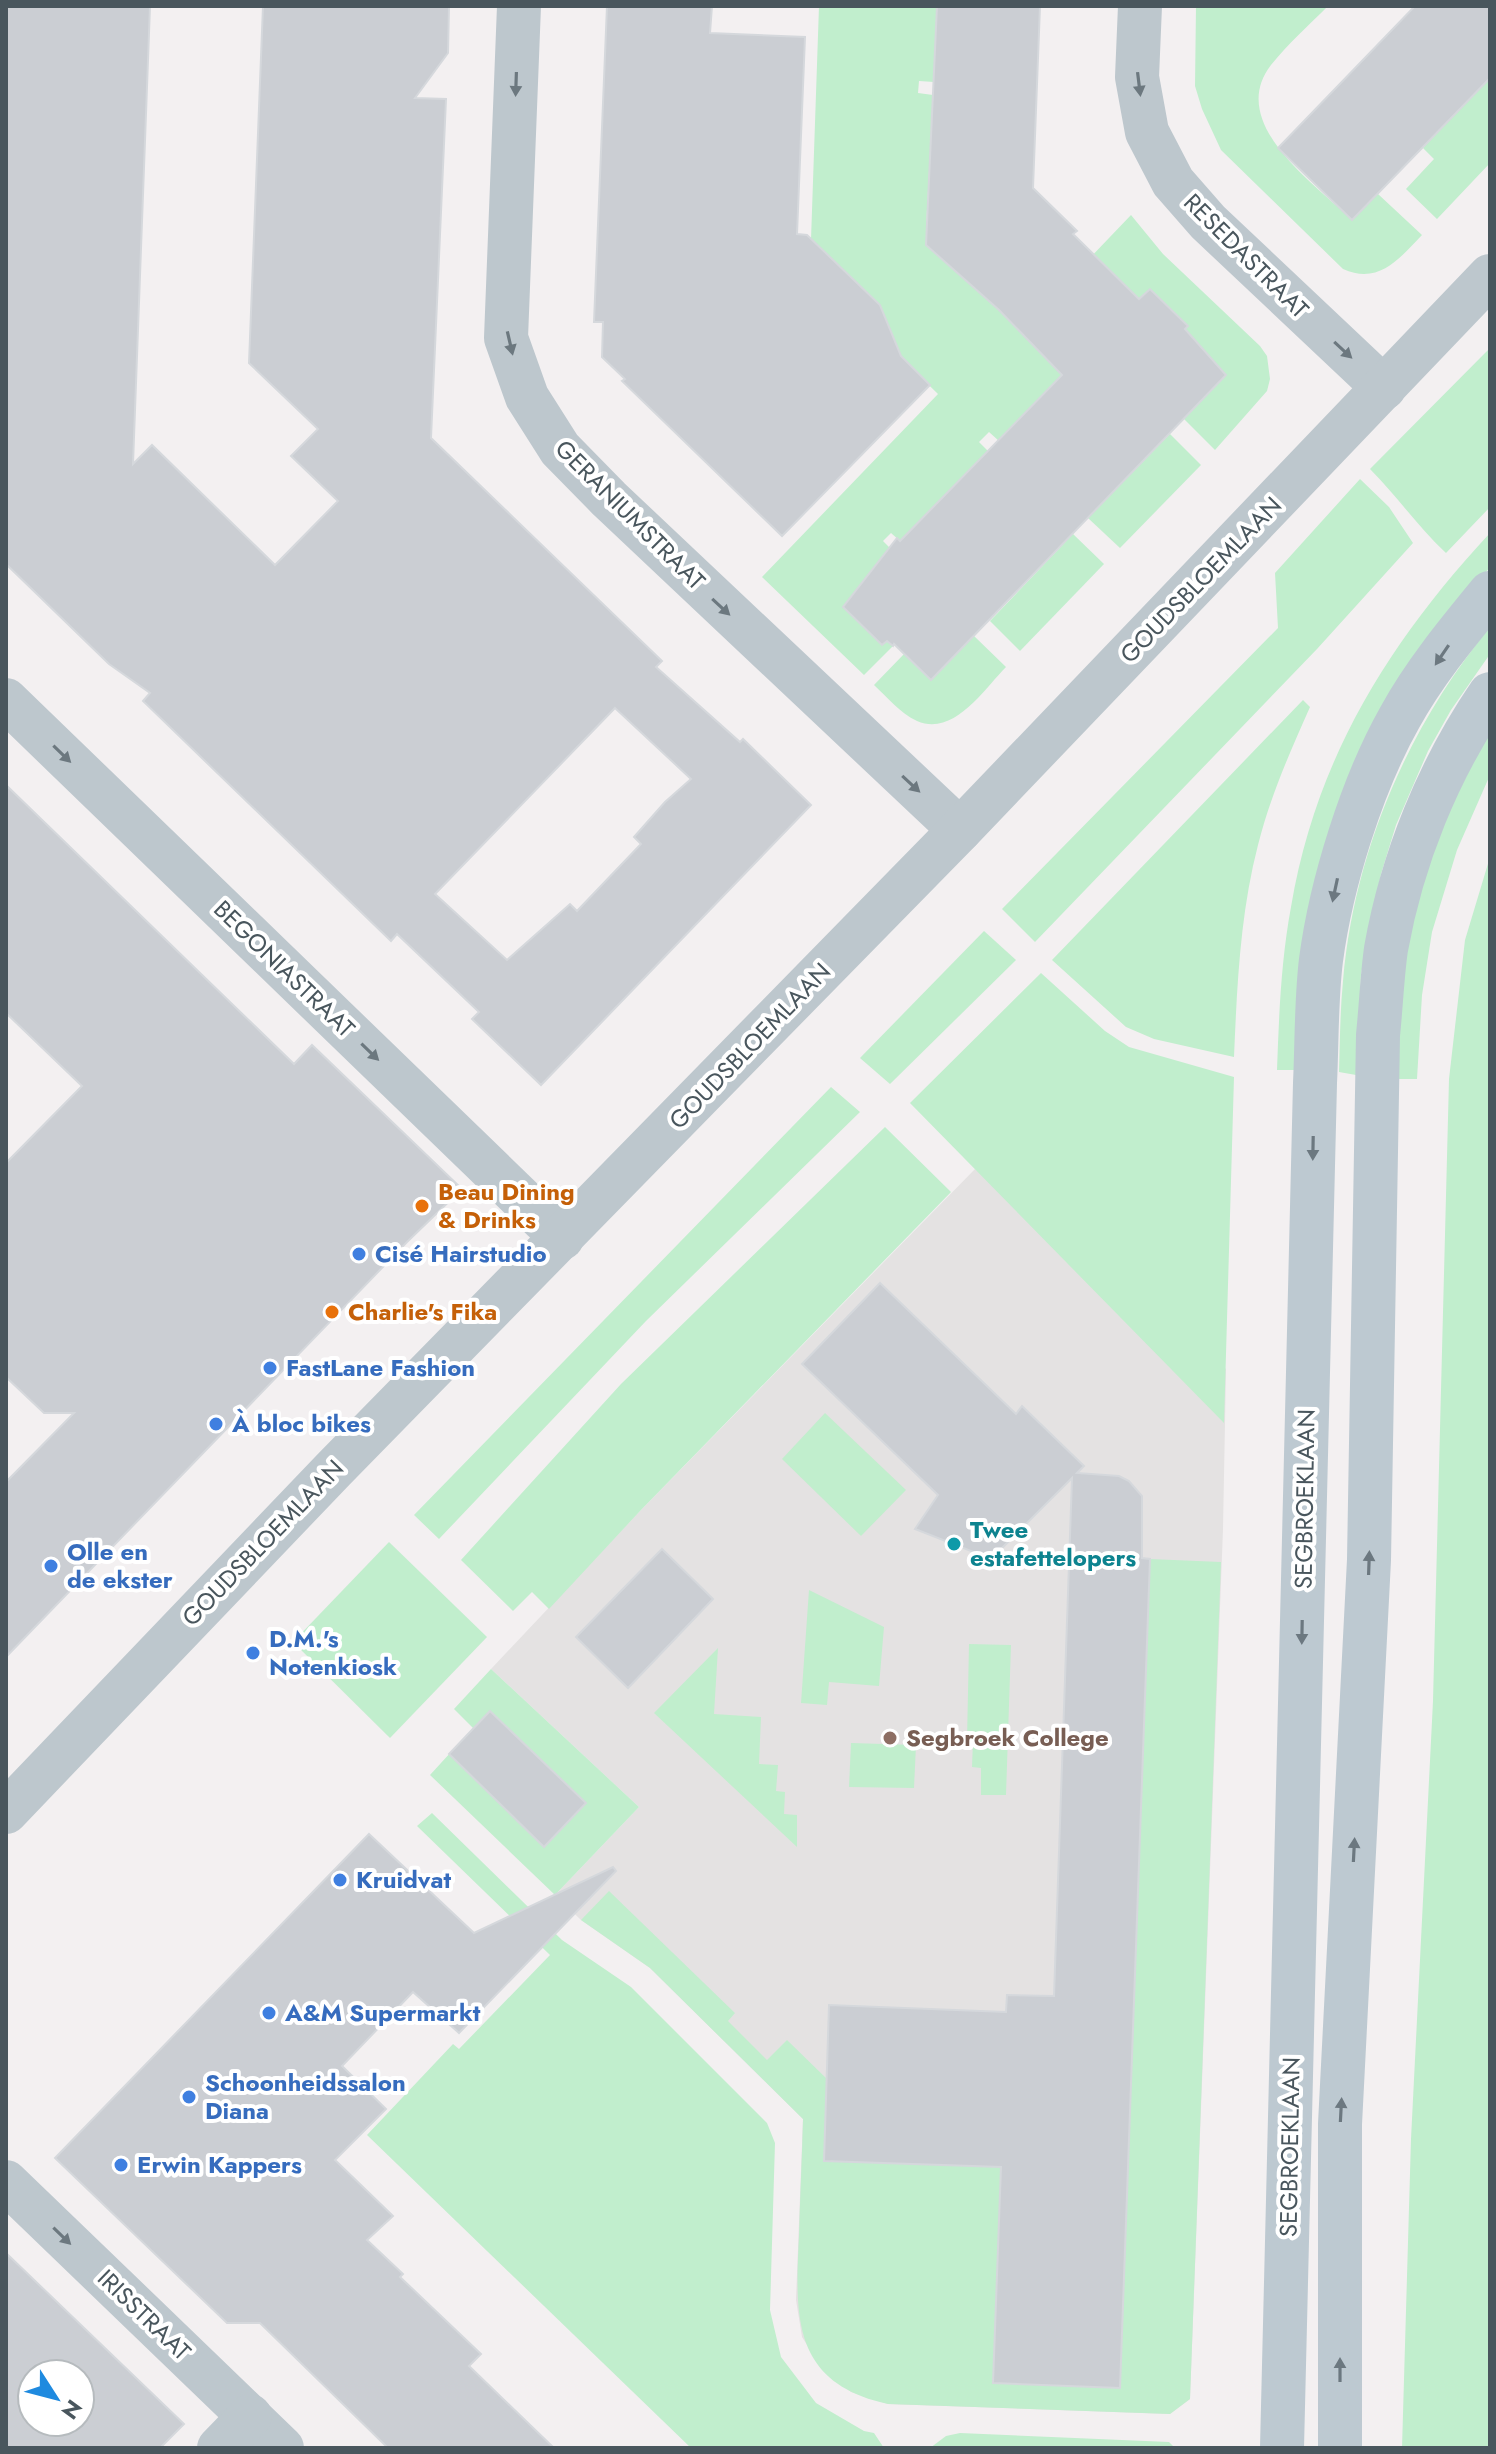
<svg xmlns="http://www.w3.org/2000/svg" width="1496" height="2454" font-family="Jost,sans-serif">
<rect width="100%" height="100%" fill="#f3f0f1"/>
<polygon fill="#e4e2e2" points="975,1169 1226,1369 1223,1529 1190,2399 1170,2414 888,2404 851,2392 823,2370 802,2337 796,2300 803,2119 650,1968 581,1920 555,1895 639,1807 491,1669 641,1510"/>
<g fill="#c1eecd">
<polygon points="819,6 937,6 934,82 919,81 918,93 933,95 926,228 935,236 926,245 938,256 947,246 998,309 1020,331 1131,215 1163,254 1260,346 1267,356 1270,379 1267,391 1215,450 1184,419 1226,375 1187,337 1184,331 1188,326 1086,350 999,441 989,432 979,442 988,451 900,541 891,533 883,541 892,550 870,572 843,607 882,645 887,641 893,646 864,675 762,577 938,394 810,269"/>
<path d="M1196 6H1328C1309 25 1288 44 1271 65 1226 123 1315 184 1352 220L1378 194 1422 235C1399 259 1379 285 1343 269L1221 150 1202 109 1195 86Z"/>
<polygon points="1490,78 1490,163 1437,219 1406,189 1434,159 1423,148"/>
<path d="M1490 348V507L1446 553C1418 527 1397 496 1370 469Z"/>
<polygon points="1170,434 1201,465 1120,548 1088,518"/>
<polygon points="1360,479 1389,507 1413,543 1317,649 1035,942 1002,909 1278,628 1275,573"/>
<path d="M1490 533V567L1415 660 1299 1070H1277C1279 1015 1281 961 1291 907 1316 758 1389 642 1490 533Z"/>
<polygon points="1073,534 1104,564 1020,651 990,621"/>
<path d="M1490 627V654L1451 710 1428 751 1396 825 1381 874 1361 974 1356 1075 1339 1072C1340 1042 1340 1011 1343 981 1354 852 1408 727 1490 627Z"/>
<path d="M974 636 1006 667C984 689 954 737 917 721 900 713 887 697 874 685L904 654 931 680Z"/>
<path d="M1303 700 1310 707C1290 752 1270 797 1258 845 1240 914 1237 987 1234 1057L1154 1039 1126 1027 1052 960Z"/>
<path d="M1490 730V775L1457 850 1432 932 1422 995 1417 1079H1395C1397 1007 1406 932 1428 863 1444 817 1468 773 1490 730Z"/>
<polygon points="1490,857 1490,2448 1402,2448 1411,2139 1433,1701 1449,1079 1465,940"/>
<polygon points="984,931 1016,960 890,1084 860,1058"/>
<polygon points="1041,973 1105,1031 1129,1047 1234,1077 1224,1423 910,1103"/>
<polygon points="831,1087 860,1112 646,1321 439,1539 414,1515"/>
<polygon points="885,1127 951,1192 641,1510 549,1609 532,1592 513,1611 461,1560 621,1384"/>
<polygon points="825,1413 906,1490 861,1536 782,1459"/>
<polygon points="389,1542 487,1637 390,1738 293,1642"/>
<path d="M1150 1559 1221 1562 1190 2399 1170 2414 888 2404C792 2383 795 2317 799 2236 800 2197 802 2158 803 2119L650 1968 581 1920 609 1891 735 2013 728 2021 767 2060 787 2040 827 2079 824 2161 1001 2167 993 2383 1120 2388Z"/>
<polygon points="809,1590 884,1627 879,1686 829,1682 827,1705 801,1703"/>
<polygon points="969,1644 1011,1645 1006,1795 981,1795 981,1768 972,1767 973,1741 967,1740"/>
<polygon points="718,1648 714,1714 761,1717 759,1764 778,1765 776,1791 785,1792 784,1814 797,1815 797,1847 654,1713"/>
<polygon points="491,1669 639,1807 555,1895 430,1775 473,1728 454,1709"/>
<polygon points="851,1743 916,1745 914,1788 849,1787"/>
<polygon points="432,1813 562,1940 631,1987 767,2123 775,2143 770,2310 781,2357 816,2403 864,2431 874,2433 884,2448 691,2448 367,2135 453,2044 459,2049 550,1955 417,1826"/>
<polygon points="960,2433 1169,2442 1175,2448 930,2448 946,2436"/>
</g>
<g fill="#cbced3" stroke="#d5d8dc" stroke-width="2" fill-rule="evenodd">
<path d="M6 6H150L133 464 152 445 275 565 338 501 291 456 318 429 249 363 263 6H449L448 53 415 98 446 99 431 438 662 661 656 667 740 742 743 739 811 805 541 1085 472 1019 479 1012 397 934 391 941 143 701 150 693 109 664 6 564ZM615 708 691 779 665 802 634 837 641 844 577 911 570 904 507 960 435 894Z"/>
<polygon points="607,6 712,6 710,33 805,37 797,234 807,235 880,305 901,356 930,385 782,536 622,381 625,379 602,357 603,322 594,322"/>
<polygon points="937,6 1040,6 1033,188 1077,231 1073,234 1139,299 1150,289 1188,326 1185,329 1226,375 931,680 894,644 893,646 887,641 882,645 843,607 897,538 900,541 1062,375 999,310 926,245"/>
<polygon points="1415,6 1490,6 1490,78 1352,220 1278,148"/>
<polygon points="6,785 294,1064 312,1045 462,1189 407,1242 6,1657 6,1482 74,1413 44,1413 6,1377 6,1163 82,1086 6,1013"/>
<polygon points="880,1283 1016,1414 1022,1406 1084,1466 1077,1473 1119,1476 1129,1481 1142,1496 1142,1558 1150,1559 1120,2388 993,2383 1001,2167 824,2161 829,2005 1006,2012 1007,1995 1054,1996 1072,1478 1001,1549 981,1555 915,1529 938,1495 802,1364"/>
<polygon points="662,1549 713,1599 628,1688 576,1637"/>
<polygon points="490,1711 586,1803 544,1847 449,1754"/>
<polygon points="369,1834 474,1933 613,1867 616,1871 459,2033 413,1992 342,2066 386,2109 335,2160 393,2216 367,2240 403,2274 400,2277 481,2354 469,2366 554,2448 388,2448 260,2323 227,2323 55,2158"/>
<path d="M6 2253 184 2424 160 2448H6ZM32 2374H80V2422H32Z"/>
</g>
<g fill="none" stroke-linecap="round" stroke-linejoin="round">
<g stroke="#bdc7cd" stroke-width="44">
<polyline points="519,6 506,338 527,397 560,449 609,499 960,830"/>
<polyline points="1140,6 1137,77 1147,132 1173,182 1208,222 1384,388"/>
<polyline points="6,700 562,1238"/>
<polyline points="6,1812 334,1469 960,830 1490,276"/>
<polyline points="6,2182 282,2448"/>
<polyline points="219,2448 250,2416"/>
</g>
<g stroke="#bdc9d1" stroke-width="44">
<path d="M1282 2448 1315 1083C1317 1042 1316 1001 1321 960 1331 884 1362 784 1400 717 1424 673 1458 632 1490 593"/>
<path d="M1340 2448V2124L1369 1560 1378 1035C1381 1007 1382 977 1386 949 1402 859 1438 770 1490 694"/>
</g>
</g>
<defs><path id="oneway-solid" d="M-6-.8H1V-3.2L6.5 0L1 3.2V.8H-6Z" transform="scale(2)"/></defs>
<g fill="#6c787f">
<use href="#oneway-solid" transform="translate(516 84) rotate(92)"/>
<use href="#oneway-solid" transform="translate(1139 84) rotate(83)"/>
<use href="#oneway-solid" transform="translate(510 343) rotate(77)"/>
<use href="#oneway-solid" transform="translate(1343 350) rotate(43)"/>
<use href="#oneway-solid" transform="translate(721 607) rotate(43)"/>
<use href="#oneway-solid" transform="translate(62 754) rotate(44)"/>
<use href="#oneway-solid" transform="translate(911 784) rotate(43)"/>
<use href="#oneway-solid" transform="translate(370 1052) rotate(44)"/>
<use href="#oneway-solid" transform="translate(62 2236) rotate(44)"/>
</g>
<g fill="#6c7880">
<use href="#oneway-solid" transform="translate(1442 655) rotate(124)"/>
<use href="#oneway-solid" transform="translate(1335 890) rotate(102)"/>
<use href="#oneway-solid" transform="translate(1313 1148) rotate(91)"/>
<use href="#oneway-solid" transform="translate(1369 1563) rotate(-88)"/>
<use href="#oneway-solid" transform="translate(1302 1632) rotate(91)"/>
<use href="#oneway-solid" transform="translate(1354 1850) rotate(-87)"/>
<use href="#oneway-solid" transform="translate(1341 2110) rotate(-87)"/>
<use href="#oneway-solid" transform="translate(1340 2370) rotate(-90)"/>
</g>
<g fill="#e8710a" stroke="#fff" stroke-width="3">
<circle cx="422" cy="1206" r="8"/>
<circle cx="332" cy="1312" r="8"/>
</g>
<g fill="#3f7fe0" stroke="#fff" stroke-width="3">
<circle cx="359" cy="1254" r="8"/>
<circle cx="270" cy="1368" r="8"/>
<circle cx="216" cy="1424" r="8"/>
<circle cx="51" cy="1566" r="8"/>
<circle cx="253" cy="1653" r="8"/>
<circle cx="340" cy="1880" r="8"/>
<circle cx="269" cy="2013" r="8"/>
<circle cx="189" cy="2097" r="8"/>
<circle cx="121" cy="2165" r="8"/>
</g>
<circle fill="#0f9aa8" stroke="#fff" stroke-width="3" cx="954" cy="1544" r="8"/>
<circle fill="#8d6e63" stroke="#fff" stroke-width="3" cx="890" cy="1738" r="8"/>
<g text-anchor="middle" stroke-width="8" stroke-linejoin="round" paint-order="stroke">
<g font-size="24" fill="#49565d" stroke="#fff">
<text transform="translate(1246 256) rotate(45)" y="8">RESEDASTRAAT</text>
<text transform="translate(630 515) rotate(45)" y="8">GERANIUMSTRAAT</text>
<text transform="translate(1201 580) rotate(-46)" y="8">GOUDSBLOEMLAAN</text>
<text transform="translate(284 969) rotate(44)" y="8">BEGONIASTRAAT</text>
<text transform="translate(750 1046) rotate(-46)" y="8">GOUDSBLOEMLAAN</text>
<text transform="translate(1305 1499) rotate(-89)" y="8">SEGBROEKLAAN</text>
<text transform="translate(263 1543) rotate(-46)" y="8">GOUDSBLOEMLAAN</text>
<text transform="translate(1290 2147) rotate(-89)" y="8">SEGBROEKLAAN</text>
<text transform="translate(144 2315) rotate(44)" y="8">IRISSTRAAT</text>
</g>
<g font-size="24" font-weight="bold" fill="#c56008" stroke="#fff" text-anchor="start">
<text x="438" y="1200">Beau Dining<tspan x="438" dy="28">&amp; Drinks</tspan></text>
<text x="348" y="1320">Charlie's Fika</text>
</g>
<g font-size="24" font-weight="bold" fill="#366cbe" stroke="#fff" text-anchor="start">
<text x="375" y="1262">Cisé Hairstudio</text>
<text x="286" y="1376">FastLane Fashion</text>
<text x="232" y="1432">À bloc bikes</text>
<text x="67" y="1560">Olle en<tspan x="67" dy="28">de ekster</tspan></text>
<text x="269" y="1647">D.M.'s<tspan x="269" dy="28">Notenkiosk</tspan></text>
<text x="356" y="1888">Kruidvat</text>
<text x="285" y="2021">A&amp;M Supermarkt</text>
<text x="205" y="2091">Schoonheidssalon<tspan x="205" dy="28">Diana</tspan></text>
<text x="137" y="2173">Erwin Kappers</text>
</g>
<g font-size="24" font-weight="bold" fill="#0d838f" stroke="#fff" text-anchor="start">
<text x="970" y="1538">Twee<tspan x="970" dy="28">estafettelopers</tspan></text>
</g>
<g font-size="24" font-weight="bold" fill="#785e54" stroke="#fff" text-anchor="start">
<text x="906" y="1746">Segbroek College</text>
</g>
</g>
<rect width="1496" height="2454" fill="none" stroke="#49565d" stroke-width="16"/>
<g transform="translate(56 2398) rotate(126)"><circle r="38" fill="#ffffff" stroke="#b6bbbe" stroke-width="2"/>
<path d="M0-6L14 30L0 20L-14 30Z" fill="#1f8adf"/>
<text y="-12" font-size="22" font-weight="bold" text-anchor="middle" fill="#49565d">N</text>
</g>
</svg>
